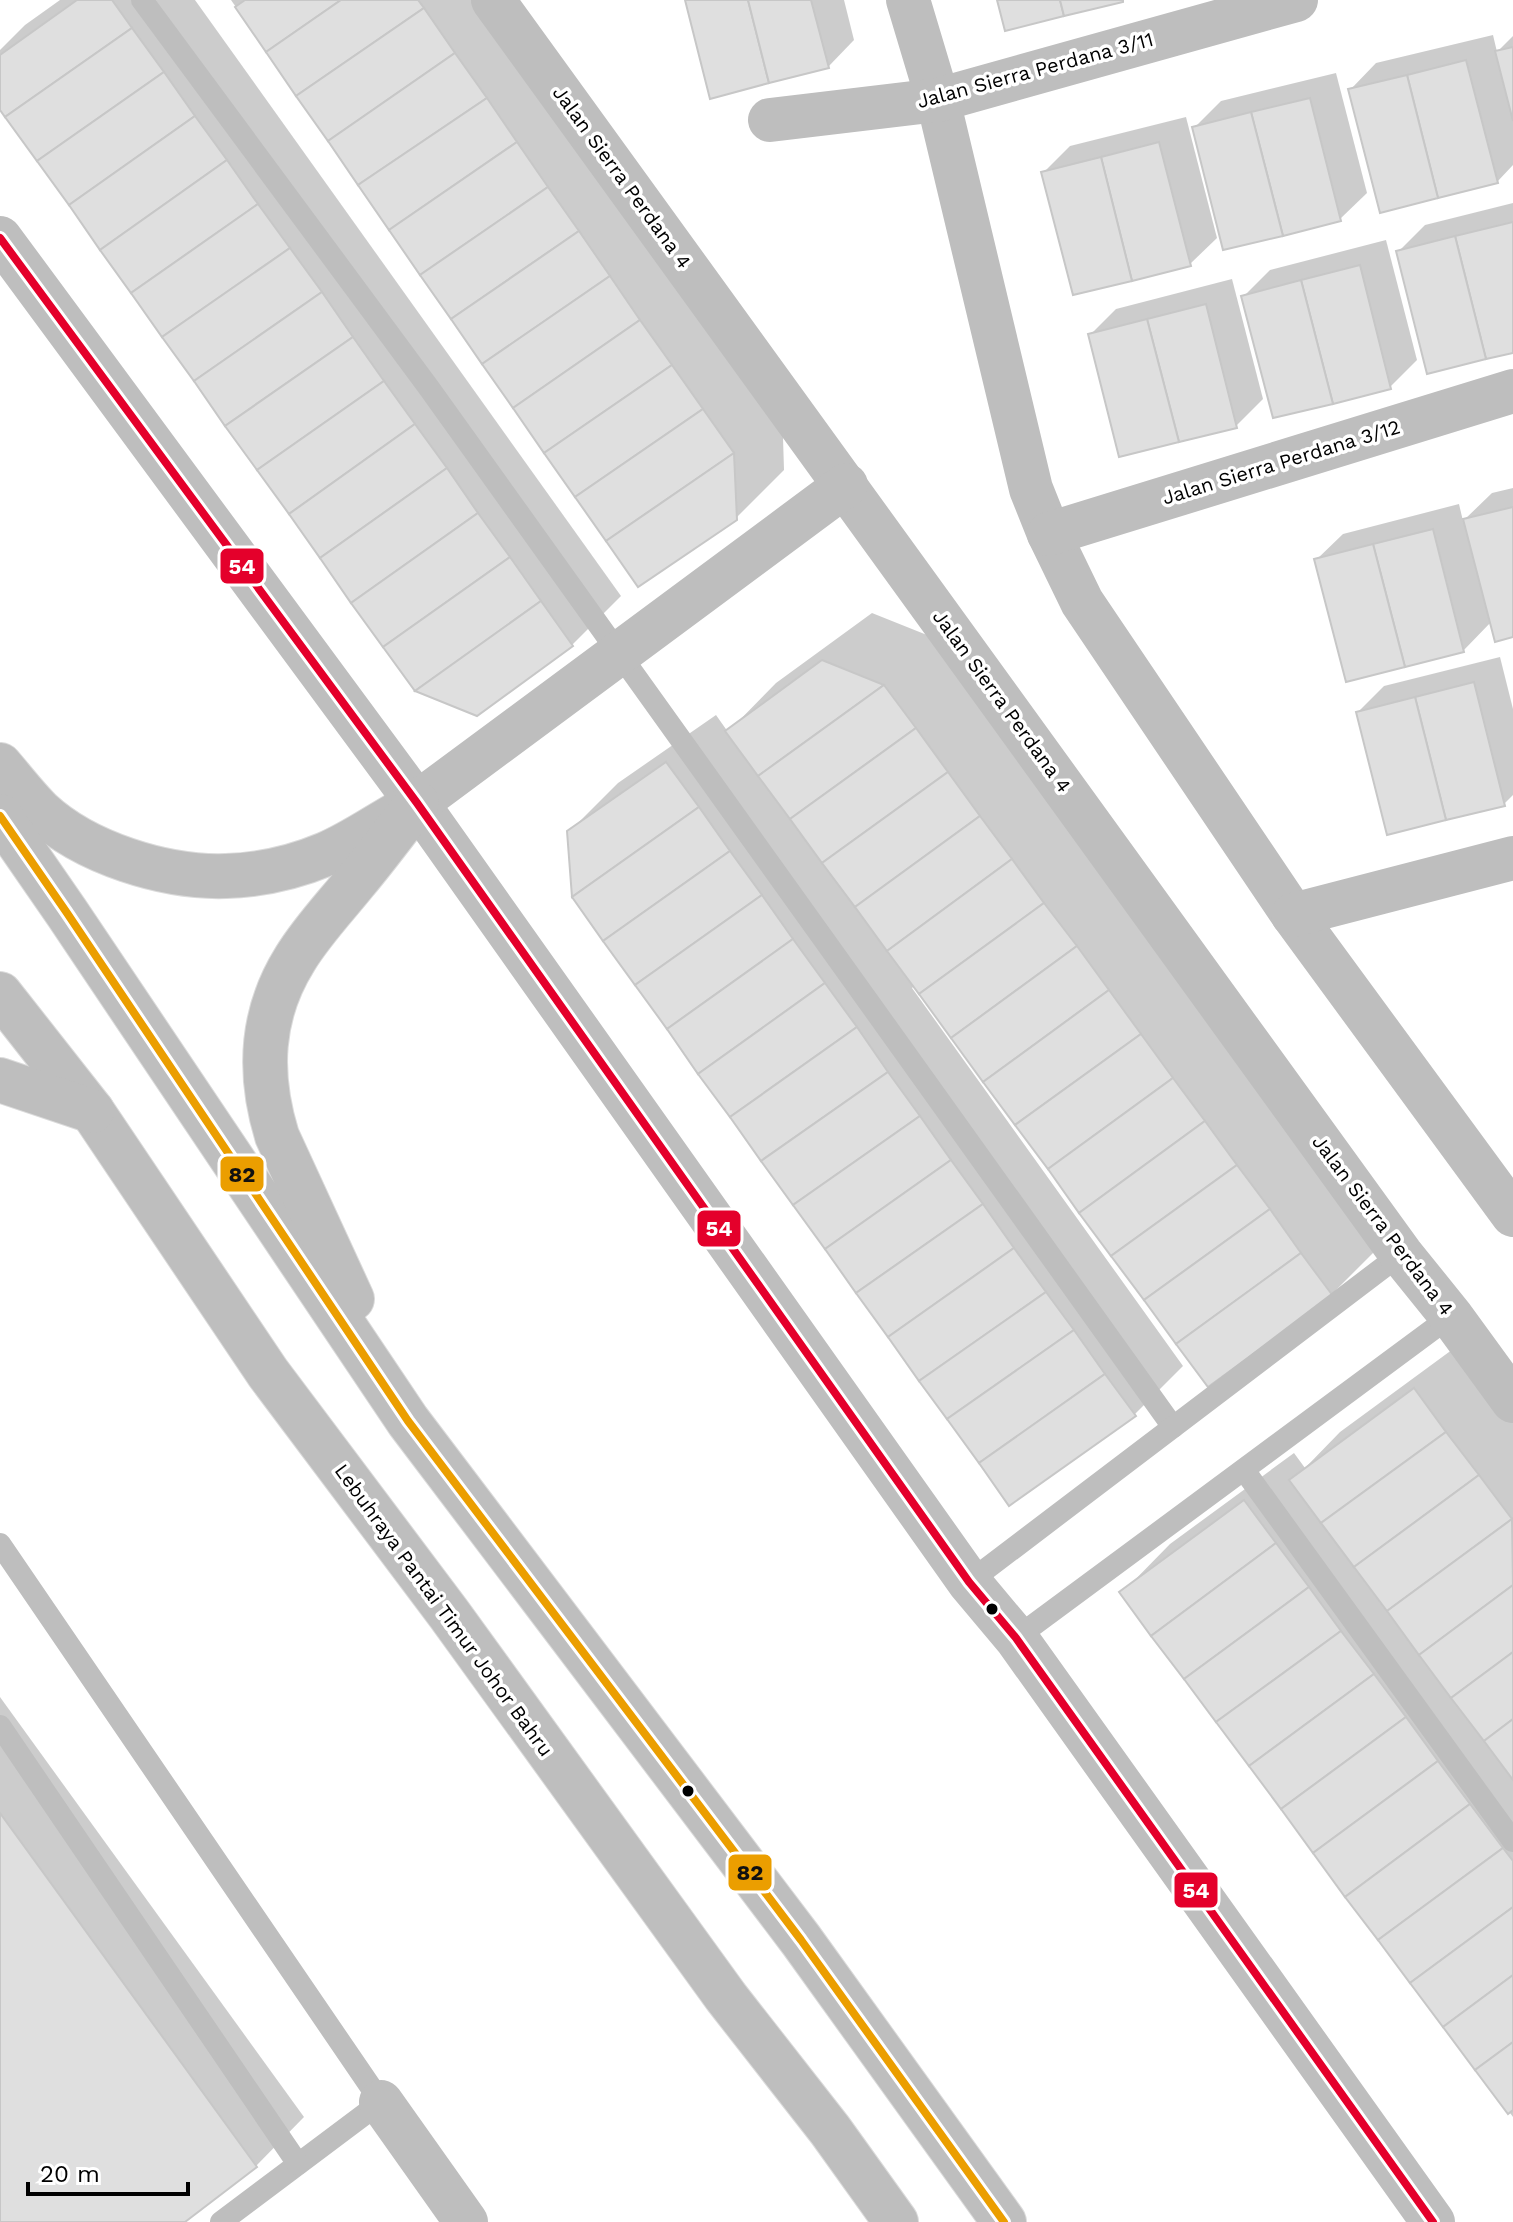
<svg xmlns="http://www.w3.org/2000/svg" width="1513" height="2222" font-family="'Work Sans',sans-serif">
<rect width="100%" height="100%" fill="#fff"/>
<g fill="#0003">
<polygon points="60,0 195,0 621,596 572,645 477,714 0,106 0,50 25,25"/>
<polygon points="231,0 500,0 782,404 784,470 735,519 638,585"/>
<polygon points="688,0 844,0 854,40 828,67"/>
<polygon points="1493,35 1497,52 1513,36 1513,165 1497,182 1350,90 1376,63"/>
<polygon points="1336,73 1367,193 1340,219 1194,128 1221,101"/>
<polygon points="1186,117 1217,238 1190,264 1044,172 1070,146"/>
<polygon points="1513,203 1513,351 1398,252 1425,225"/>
<polygon points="1386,240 1417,360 1390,387 1244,296 1270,270"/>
<polygon points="1232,279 1263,399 1236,426 1090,335 1116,309"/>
<polygon points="1513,488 1513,635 1492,621 1463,651 1316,560 1343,534 1459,504 1463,521 1492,493"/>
<polygon points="872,613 932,637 1380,1246 1332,1294 915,985 912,988 1183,1366 1135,1414 569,832 618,783 716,715 728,732 776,683"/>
<polygon points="1500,657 1513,709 1513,795 1504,804 1358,712 1384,686"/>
<polygon points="1464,1341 1513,1407 1513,2117 1122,1593 1170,1544 1294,1453 1305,1468 1340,1432"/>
<polygon points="0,1697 304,2117 256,2166 181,2222 0,2222"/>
</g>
<g fill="#dfdfdf" stroke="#c7c7c7" stroke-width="2">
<polygon points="77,0 112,0 132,28 5,117 0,110 0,55"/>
<polygon points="245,0 341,0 266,52 235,7"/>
<polygon points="341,0 418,0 424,8 296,96 266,52"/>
<polygon points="685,0 748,0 769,83 710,99"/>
<polygon points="748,0 811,0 829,68 769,83"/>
<polygon points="997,0 1060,0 1064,16 1005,31"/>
<polygon points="1060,0 1123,0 1123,2 1064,16"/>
<polygon points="424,8 455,53 328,141 296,96"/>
<polygon points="132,28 164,72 37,161 5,117"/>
<polygon points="1513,47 1513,121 1495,51"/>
<polygon points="455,53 487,98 358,185 328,141"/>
<polygon points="1466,60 1498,183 1438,198 1407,75"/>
<polygon points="164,72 195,116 69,205 37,161"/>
<polygon points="1407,75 1438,198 1380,213 1348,89"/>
<polygon points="487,98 517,142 389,230 358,185"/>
<polygon points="1310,98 1341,221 1283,236 1251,112"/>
<polygon points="1251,112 1283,236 1223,250 1192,127"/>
<polygon points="195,116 227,160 100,250 69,205"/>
<polygon points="517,142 548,187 420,275 389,230"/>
<polygon points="1159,142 1191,266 1132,281 1101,157"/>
<polygon points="1101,157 1132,281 1073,295 1041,172"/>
<polygon points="227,160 258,204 131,293 100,250"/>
<polygon points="548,187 579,231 451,319 420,275"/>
<polygon points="258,204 290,248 162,337 131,293"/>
<polygon points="1513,222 1513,353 1486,359 1455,236"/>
<polygon points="579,231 610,276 482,364 451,319"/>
<polygon points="1455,236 1486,359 1427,374 1396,251"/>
<polygon points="290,248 322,292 194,381 162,337"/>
<polygon points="1360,265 1391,389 1333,404 1301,280"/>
<polygon points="610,276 640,320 513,408 482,364"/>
<polygon points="1301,280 1333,404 1273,418 1241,296"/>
<polygon points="322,292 353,337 225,426 194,381"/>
<polygon points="1206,304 1237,428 1179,442 1147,319"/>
<polygon points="1147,319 1179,442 1119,457 1088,334"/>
<polygon points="640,320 672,365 544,453 513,408"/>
<polygon points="353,337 384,381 257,470 225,426"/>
<polygon points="672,365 703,409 575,497 544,453"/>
<polygon points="384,381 415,424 289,514 257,470"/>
<polygon points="703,409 734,453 606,541 575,497"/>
<polygon points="415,424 447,468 320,558 289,514"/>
<polygon points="734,453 737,520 638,587 606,541"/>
<polygon points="447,468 478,513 351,603 320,558"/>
<polygon points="1513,507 1513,637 1495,642 1463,519"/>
<polygon points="478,513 510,557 383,647 351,603"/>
<polygon points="1433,529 1464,652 1405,667 1373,544"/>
<polygon points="1373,544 1405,667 1346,682 1314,559"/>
<polygon points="510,557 541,601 415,691 383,647"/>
<polygon points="541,601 573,646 477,716 415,691"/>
<polygon points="822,660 884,685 758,776 725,731"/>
<polygon points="1474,682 1505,806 1446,820 1415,697"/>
<polygon points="884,685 916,728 790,819 758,776"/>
<polygon points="1415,697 1446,820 1387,835 1356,712"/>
<polygon points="916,728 948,772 822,863 790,819"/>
<polygon points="666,762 699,807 572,897 567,831"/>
<polygon points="948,772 980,816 855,907 822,863"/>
<polygon points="699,807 730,851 603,941 572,897"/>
<polygon points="980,816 1012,859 887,951 855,907"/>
<polygon points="730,851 762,895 635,985 603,941"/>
<polygon points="1012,859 1044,903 919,994 887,951"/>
<polygon points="762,895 793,939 667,1029 635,985"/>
<polygon points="1044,903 1077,946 951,1038 919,994"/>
<polygon points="793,939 825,983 698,1074 667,1029"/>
<polygon points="1077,946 1109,990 983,1082 951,1038"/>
<polygon points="825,983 857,1027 730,1117 698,1074"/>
<polygon points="1109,990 1141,1034 1015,1125 983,1082"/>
<polygon points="857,1027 888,1072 761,1161 730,1117"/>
<polygon points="1141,1034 1173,1078 1048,1169 1015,1125"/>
<polygon points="888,1072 920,1116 793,1205 761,1161"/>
<polygon points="1173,1078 1205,1121 1079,1213 1048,1169"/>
<polygon points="920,1116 951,1160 825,1249 793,1205"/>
<polygon points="1205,1121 1237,1165 1111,1256 1079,1213"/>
<polygon points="951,1160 983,1204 856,1293 825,1249"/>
<polygon points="1237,1165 1270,1209 1144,1300 1111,1256"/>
<polygon points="983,1204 1014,1248 888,1337 856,1293"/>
<polygon points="1270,1209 1301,1253 1176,1344 1144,1300"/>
<polygon points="1014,1248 1046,1292 919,1381 888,1337"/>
<polygon points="1301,1253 1333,1296 1208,1387 1176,1344"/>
<polygon points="1046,1292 1074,1330 947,1419 919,1381"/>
<polygon points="1074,1330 1105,1374 979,1463 947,1419"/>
<polygon points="1105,1374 1136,1416 1009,1506 979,1463"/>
<polygon points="1414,1388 1446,1432 1321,1523 1289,1480"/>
<polygon points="1446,1432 1479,1475 1354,1567 1321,1523"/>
<polygon points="1479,1475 1512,1519 1387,1611 1354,1567"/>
<polygon points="1244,1500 1276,1543 1151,1636 1119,1592"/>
<polygon points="1512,1519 1513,1585 1419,1655 1387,1611"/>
<polygon points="1276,1543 1309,1587 1184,1679 1151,1636"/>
<polygon points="1513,1585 1513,1652 1451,1698 1419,1655"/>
<polygon points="1309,1587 1341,1631 1216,1722 1184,1679"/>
<polygon points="1341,1631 1374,1674 1249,1766 1216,1722"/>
<polygon points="1513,1652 1513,1719 1484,1741 1451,1698"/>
<polygon points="1374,1674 1406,1717 1281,1809 1249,1766"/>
<polygon points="1406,1717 1438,1761 1313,1853 1281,1809"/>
<polygon points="1513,1719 1513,1780 1484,1741"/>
<polygon points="1438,1761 1470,1804 1345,1897 1313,1853"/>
<polygon points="1470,1804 1503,1848 1378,1940 1345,1897"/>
<polygon points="0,1813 257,2167 185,2222 0,2222"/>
<polygon points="1503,1848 1513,1861 1513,1907 1410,1983 1378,1940"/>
<polygon points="1513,1907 1513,1975 1443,2027 1410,1983"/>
<polygon points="1513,1975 1513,2042 1475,2070 1443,2027"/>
<polygon points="1513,2042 1513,2110 1508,2114 1475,2070"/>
</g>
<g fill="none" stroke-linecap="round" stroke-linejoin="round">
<defs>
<g id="highway">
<path d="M0 765C13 780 26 797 40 811 85 853 165 878 226 876 260 875 295 867 326 854 352 843 376 826 401 812"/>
<polyline points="0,816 67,913 408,1421 801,1940 1004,2222"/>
<polyline points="0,994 92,1111 268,1373 449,1614 726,1997 830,2130 896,2222"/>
<polyline points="0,1080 92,1111"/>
<path d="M352 1299 277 1136C258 1074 260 1015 295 959 312 931 336 906 356 881 377 856 397 829 417 803"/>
</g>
</defs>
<use href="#highway" stroke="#dbdbdb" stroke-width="46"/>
<g stroke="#bebebe" stroke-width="22">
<polyline points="142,0 429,388 1173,1427"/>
<polyline points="1244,1470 1513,1841"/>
<polyline points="0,1544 381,2102 221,2222"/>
<polyline points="969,1582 1401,1254"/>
<polyline points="1016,1638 1451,1316"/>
<polyline points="0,1726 298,2164"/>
</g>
<g stroke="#bebebe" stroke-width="44">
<polyline points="493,0 1401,1254 1451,1316 1513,1401"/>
<polyline points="908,0 938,100 1031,489 1049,534 1082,602 1293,915 1513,1215"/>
<polyline points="770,120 938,100 1296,0"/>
<polyline points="0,238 417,803 969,1582 1016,1638 1433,2222"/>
<polyline points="1049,534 1513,391"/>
<polyline points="417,803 846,485"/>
<polyline points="1293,915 1513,858"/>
<polyline points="381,2102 466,2222"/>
</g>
<use href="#highway" stroke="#bebebe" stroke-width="44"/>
<defs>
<polyline id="bus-1" points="0,238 417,803 969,1582 1016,1638 1433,2222"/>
<polyline id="bus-2" points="0,816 67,913 408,1421 801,1940 1004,2222"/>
</defs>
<use href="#bus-1" stroke="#fff" stroke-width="14"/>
<use href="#bus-2" stroke="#fff" stroke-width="14"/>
<use href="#bus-1" stroke="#e4002b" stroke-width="8"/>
<use href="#bus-2" stroke="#eb9e00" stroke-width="8"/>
</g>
<g fill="#000" stroke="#fff" stroke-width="3">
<circle cx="992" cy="1609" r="7"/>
<circle cx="688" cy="1791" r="7"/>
</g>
<g text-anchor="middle" stroke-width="7" stroke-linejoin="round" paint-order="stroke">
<g font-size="20" fill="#000" stroke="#fff">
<text transform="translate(1035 70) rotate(-15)" y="7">Jalan Sierra Perdana 3/11</text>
<text transform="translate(622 177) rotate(54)" y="7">Jalan Sierra Perdana 4</text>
<text transform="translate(1281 462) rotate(-17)" y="7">Jalan Sierra Perdana 3/12</text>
<text transform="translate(1002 701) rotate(54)" y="7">Jalan Sierra Perdana 4</text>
<text transform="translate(1383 1225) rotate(53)" y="7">Jalan Sierra Perdana 4</text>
<text transform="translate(444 1610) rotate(54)" y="7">Lebuhraya Pantai Timur Johor Bahru</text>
</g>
</g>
<g stroke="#fff" stroke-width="3">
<rect x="219" y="547" width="46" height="38" rx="8" fill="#e4002b"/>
<rect x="219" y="1155" width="46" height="38" rx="8" fill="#eb9e00"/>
<rect x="696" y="1209" width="46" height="39" rx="8" fill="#e4002b"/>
<rect x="727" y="1853" width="46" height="39" rx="8" fill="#eb9e00"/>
<rect x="1173" y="1871" width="46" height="38" rx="8" fill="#e4002b"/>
</g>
<g font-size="22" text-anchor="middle" font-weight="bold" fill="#fff">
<text x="242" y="574">54</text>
<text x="719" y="1236">54</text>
<text x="1196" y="1898">54</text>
</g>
<g font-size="22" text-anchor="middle" font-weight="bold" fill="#111">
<text x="242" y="1182">82</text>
<text x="750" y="1880">82</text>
</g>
<path d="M28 2182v12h160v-12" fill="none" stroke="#000000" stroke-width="4"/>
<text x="40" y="2182" font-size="24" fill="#000000" stroke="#ffffff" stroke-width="6" paint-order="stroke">20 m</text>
</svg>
